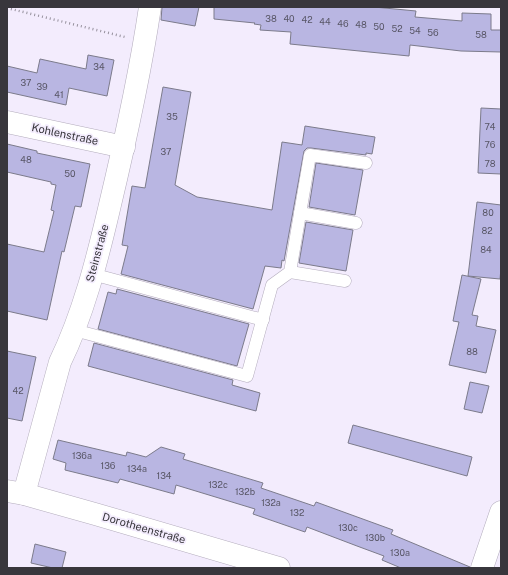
<svg xmlns="http://www.w3.org/2000/svg" width="508" height="575" font-family="'Public Sans',sans-serif">
<rect width="100%" height="100%" fill="#f3ecfd"/>
<g fill="#b9b6e2" stroke="#7c7b8b">
<polygon points="162,7 199,7 195,26 161,20"/>
<polygon points="214,7 374,7 416,11 415,17 462,21 462,13 491,14 491,30 501,30 501,52 461,51 410,45 409,56 290,44 291,32 260,30 261,25 254,24 255,23 214,19"/>
<polygon points="88,55 114,60 107,96 69,88 66,105 7,92 7,66 37,73 40,59 86,69"/>
<polygon points="163,87 191,92 175,185 197,197 272,210 282,142 302,145 305,126 375,137 372,154 366,153 366,155 311,148 307,148 304,151 284,261 282,260 281,268 265,266 253,309 121,274 128,246 122,245 132,186 145,188"/>
<polygon points="481,108 501,109 501,174 478,173"/>
<polygon points="7,144 37,151 37,153 90,164 81,207 75,206 64,252 62,251 47,320 7,311 7,244 44,252 54,211 51,210 56,185 51,184 51,182 7,172"/>
<polygon points="316,163 363,170 355,215 309,207"/>
<polygon points="477,202 501,205 501,268 500,279 468,276"/>
<polygon points="306,222 353,230 346,271 299,263"/>
<polygon points="462,275 481,279 472,315 478,316 476,326 496,330 486,373 449,365 459,322 453,321"/>
<polygon points="117,289 249,324 237,366 98,329 108,292 116,294"/>
<polygon points="94,343 233,380 232,385 260,393 256,411 88,366"/>
<polygon points="7,351 36,357 22,421 7,418"/>
<polygon points="470,382 489,386 482,413 464,409"/>
<polygon points="353,425 472,457 467,476 348,443"/>
<polygon points="58,440 126,456 127,452 146,457 161,447 185,454 183,459 263,483 261,488 314,506 316,502 393,530 391,534 470,567 470,568 401,568 382,560 384,556 357,546 307,527 305,532 253,514 255,509 176,485 174,494 120,479 118,483 65,470 66,463 53,459"/>
<polygon points="35,544 66,552 62,568 53,568 31,563"/>
</g>
<g fill="none" stroke-linecap="round" stroke-linejoin="round">
<defs>
<g id="lane">
<polyline points="300,213 356,223"/>
<polyline points="290,272 345,281"/>
<polyline points="92,274 263,320"/>
<polyline points="74,330 247,376 272,285 290,272 310,155 366,163"/>
</g>
<g id="street">
<polyline points="7,122 124,147"/>
<polyline points="7,491 24,494 95,514 279,568"/>
<path d="M24 494 60 362C83 315 97 260 109 209 125 142 140 75 150 7"/>
<polyline points="482,568 501,512"/>
</g>
</defs>
<use href="#lane" stroke="#b4adbd" stroke-width="13"/>
<use href="#street" stroke="#b4adbd" stroke-width="23"/>
<polyline stroke="#96919d" stroke-width="2.5" stroke-dasharray="1 3" stroke-linecap="butt" points="7,8 125,37"/>
<use href="#lane" stroke="#fff" stroke-width="12"/>
<use href="#street" stroke="#fff" stroke-width="22"/>
</g>
<g text-anchor="middle" stroke-width="3.5" stroke-linejoin="round" paint-order="stroke">
<g font-size="9" fill="#585666">
<text x="271" y="22">38</text>
<text x="289" y="22">40</text>
<text x="307" y="23">42</text>
<text x="325" y="25">44</text>
<text x="343" y="27">46</text>
<text x="361" y="28">48</text>
<text x="379" y="30">50</text>
<text x="397" y="32">52</text>
<text x="415" y="34">54</text>
<text x="433" y="36">56</text>
<text x="481" y="38">58</text>
<text x="99" y="70">34</text>
<text x="26" y="86">37</text>
<text x="42" y="90">39</text>
<text x="59" y="98">41</text>
<text x="172" y="120">35</text>
<text x="490" y="130">74</text>
<text x="490" y="148">76</text>
<text x="166" y="155">37</text>
<text x="26" y="163">48</text>
<text x="490" y="167">78</text>
<text x="70" y="177">50</text>
<text x="488" y="216">80</text>
<text x="487" y="234">82</text>
<text x="486" y="253">84</text>
<text x="472" y="355">88</text>
<text x="18" y="394">42</text>
<text x="82" y="459">136a</text>
<text x="108" y="469">136</text>
<text x="137" y="472">134a</text>
<text x="164" y="479">134</text>
<text x="218" y="488">132c</text>
<text x="245" y="495">132b</text>
<text x="271" y="506">132a</text>
<text x="297" y="516">132</text>
<text x="348" y="531">130c</text>
<text x="375" y="541">130b</text>
<text x="400" y="556">130a</text>
</g>
<g font-size="11" fill="#38363c" stroke="#f3ecfd">
<text transform="translate(65 134) rotate(12)" y="4">Kohlenstraße</text>
<text transform="translate(97 253) rotate(-75)" y="4">Steinstraße</text>
<text transform="translate(144 528) rotate(16)" y="4">Dorotheenstraße</text>
</g>
</g>
<rect width="508" height="575" fill="none" stroke="#38363c" stroke-width="16"/>
</svg>
